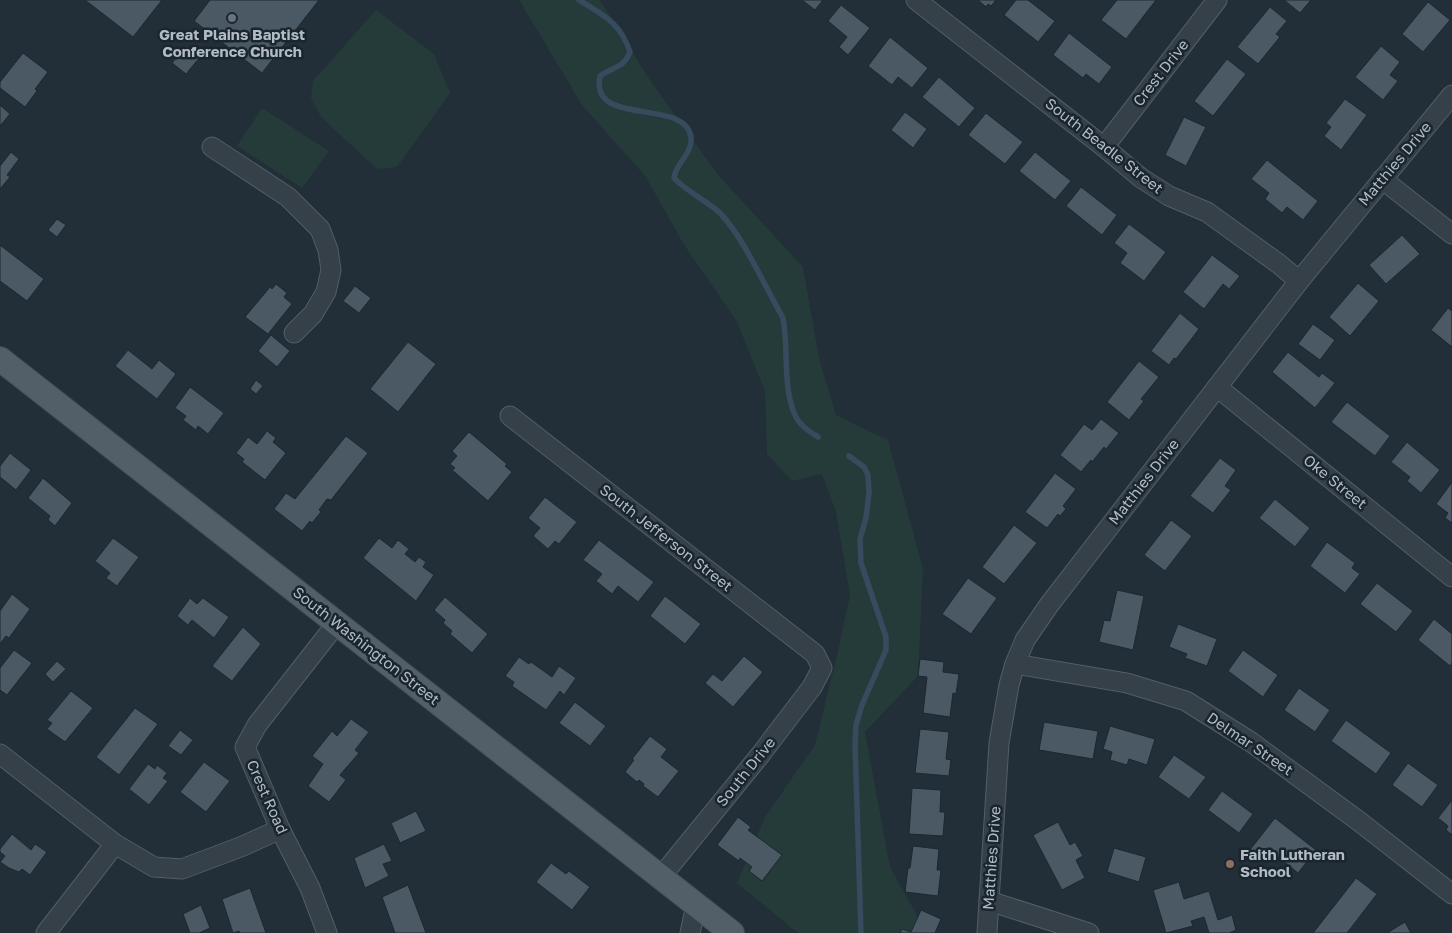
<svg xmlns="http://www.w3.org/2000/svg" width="1452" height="933" font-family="'Golos Text',sans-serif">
<rect width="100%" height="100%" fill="#222e38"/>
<g fill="#253b3a">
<polygon points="519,0 600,0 650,80 718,175 803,267 819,358 836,415 888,440 923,569 918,676 865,732 890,867 927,933 798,933 737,883 765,817 815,745 838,651 850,595 836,512 822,474 792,481 767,454 765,391 736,320 684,245 646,177 582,105"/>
<polygon points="376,10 434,54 450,93 397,167 377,169 321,117 311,98 313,81"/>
<polygon points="262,108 329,151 302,188 237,146"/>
</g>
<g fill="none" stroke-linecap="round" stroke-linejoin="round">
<g stroke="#364c5e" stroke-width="5.5">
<path d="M579 0C604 16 620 22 630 52 623 69 614 66 600 76 589 128 685 97 691 137 693 154 676 162 674 178 687 192 706 200 720 213 744 238 765 287 783 318 789 350 782 385 795 415 799 425 809 431 818 437"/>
<polyline points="849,456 864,467 868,475 869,493 866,518 860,539 861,563 886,637 886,650 862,705 856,725 855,743 861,933"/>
</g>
</g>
<g fill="#4a5964" stroke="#1d272f">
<polygon points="85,0 162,0 133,37"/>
<polygon points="210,0 319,0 262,73 194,21"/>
<polygon points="802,0 823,0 815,10"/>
<polygon points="978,0 996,0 991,6 988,4 986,7"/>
<polygon points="1016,0 1028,0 1055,21 1038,42 1004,15"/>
<polygon points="1117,0 1156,0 1126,39 1101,20"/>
<polygon points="1284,0 1311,0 1300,13"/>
<polygon points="1428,2 1450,20 1423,52 1402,34"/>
<polygon points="841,5 870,28 848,55 839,47 847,37 828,21"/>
<polygon points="1270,7 1287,21 1276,34 1280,37 1258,64 1237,47"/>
<polygon points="1069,33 1112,67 1099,84 1086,74 1083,78 1053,55"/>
<polygon points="890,37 928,68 912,88 898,77 892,85 868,66"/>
<polygon points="187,45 200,57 186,74 172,63"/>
<polygon points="1381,46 1400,62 1390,75 1398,81 1383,100 1355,77"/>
<polygon points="23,53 48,72 35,89 37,91 25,107 0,88 0,82"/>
<polygon points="1227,59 1246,74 1213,116 1194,101"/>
<polygon points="939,77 975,108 959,127 922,97"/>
<polygon points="1345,99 1367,115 1341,150 1324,136 1331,127 1326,123"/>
<polygon points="0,105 10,114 0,126"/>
<polygon points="905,112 927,129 913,148 891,130"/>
<polygon points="986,113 1023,142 1005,164 968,135"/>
<polygon points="1184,117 1206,127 1186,166 1165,155"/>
<polygon points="11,152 19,159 7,175 10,177 0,189 0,166"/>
<polygon points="1035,152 1071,181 1055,200 1019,171"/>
<polygon points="1267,160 1318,201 1303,220 1287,207 1282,213 1265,199 1269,193 1251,179"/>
<polygon points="1081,187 1117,215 1102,235 1066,206"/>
<polygon points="57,219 66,225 57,237 48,230"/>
<polygon points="1129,224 1166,252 1144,281 1120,263 1127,253 1114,243"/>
<polygon points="1402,235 1420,254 1386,284 1369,265"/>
<polygon points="0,245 44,279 27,301 0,281"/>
<polygon points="1212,255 1240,276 1229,289 1223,284 1204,309 1183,292"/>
<polygon points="1358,283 1379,301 1350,336 1329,317"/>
<polygon points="276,284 287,293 284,297 292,304 268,334 245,317 270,287 272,289"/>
<polygon points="355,286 371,298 359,313 343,301"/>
<polygon points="1448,308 1452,311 1452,347 1431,330"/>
<polygon points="1180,313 1199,329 1176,359 1174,358 1169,365 1151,351"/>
<polygon points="1313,324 1335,340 1320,360 1298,344"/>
<polygon points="271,335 290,351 277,367 258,351"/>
<polygon points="408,342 436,364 398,412 370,389"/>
<polygon points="128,350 152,369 159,360 176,374 157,399 115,366"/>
<polygon points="1288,352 1319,377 1322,373 1335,383 1315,408 1272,372"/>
<polygon points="1139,361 1159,377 1141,399 1144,401 1129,420 1107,402"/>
<polygon points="256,380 263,386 256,394 250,389"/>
<polygon points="190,387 224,413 208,434 198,426 196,430 183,420 186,416 175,408"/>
<polygon points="1347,402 1390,436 1375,456 1331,422"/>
<polygon points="1101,419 1119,433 1106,449 1104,447 1092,462 1091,460 1081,472 1060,455 1084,424 1092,430"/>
<polygon points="267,431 276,438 273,442 286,453 265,480 242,462 244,459 236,453 248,437 257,444"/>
<polygon points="469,432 507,464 505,466 512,472 488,501 452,470 455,468 450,464 457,456 452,451"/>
<polygon points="346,436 368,453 331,500 327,499 319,510 321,512 312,523 310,521 302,531 274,509 286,493 295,499"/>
<polygon points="1407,442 1440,470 1421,493 1407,481 1410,477 1391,462"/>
<polygon points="10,453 31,470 16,490 0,477 0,466"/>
<polygon points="1220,458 1236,470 1225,486 1231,490 1213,513 1190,496"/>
<polygon points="1055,473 1076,489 1063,506 1066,509 1060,516 1058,514 1047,528 1025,512"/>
<polygon points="43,478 72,503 55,526 48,520 50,516 28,498"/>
<polygon points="1452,482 1452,523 1445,518 1448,513 1436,504"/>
<polygon points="545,497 577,522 559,544 555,541 548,549 533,536 540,528 528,518"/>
<polygon points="1275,499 1310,528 1295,547 1259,518"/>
<polygon points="1171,520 1192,536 1165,571 1144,555"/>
<polygon points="1014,525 1037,543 1004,584 982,567"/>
<polygon points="113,538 139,557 117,586 106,578 110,573 95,561"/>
<polygon points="379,538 392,548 398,540 409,549 405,554 415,562 419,557 426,562 423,567 434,575 416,601 363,558"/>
<polygon points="599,540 654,582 638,602 618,586 612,594 596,581 602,574 583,560"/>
<polygon points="1327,542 1355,563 1352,568 1360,574 1345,593 1310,566"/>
<polygon points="968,578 997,598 971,634 942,614"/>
<polygon points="1377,583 1413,611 1396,632 1360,604"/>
<polygon points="1117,590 1144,596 1133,650 1099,642 1104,620 1110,621"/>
<polygon points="12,594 30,609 9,638 6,636 0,644 0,611"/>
<polygon points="665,596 701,624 685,644 650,616"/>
<polygon points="445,597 488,634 472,653 450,634 452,631 443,623 445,620 434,610"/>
<polygon points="190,598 197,604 203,598 229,617 214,638 192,620 188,625 177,616"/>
<polygon points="1434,619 1452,634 1452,663 1450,666 1418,640"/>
<polygon points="1178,624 1217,639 1207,666 1185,658 1187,654 1169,647"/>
<polygon points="243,627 261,644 232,681 212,666"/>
<polygon points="14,650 32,663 7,695 0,690 0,668"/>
<polygon points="1243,650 1278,675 1263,697 1228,671"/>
<polygon points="744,656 763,672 733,707 705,683 713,674 722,681"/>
<polygon points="519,657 529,664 531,662 552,677 559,666 576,678 564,695 560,691 546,710 512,686 514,682 505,676"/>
<polygon points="920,659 944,662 943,672 959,674 956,694 953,693 950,717 923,713 927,677 918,676"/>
<polygon points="57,661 66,669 53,682 45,674"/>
<polygon points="1299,688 1330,710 1315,732 1284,710"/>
<polygon points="71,691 93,708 65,742 47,729 52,723 47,720"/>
<polygon points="575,702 606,726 590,746 559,723"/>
<polygon points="135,708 158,724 119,775 96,757"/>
<polygon points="351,719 369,732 355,750 359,753 340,775 346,780 329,802 308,786 323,764 312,756 332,731 337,736"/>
<polygon points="1346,720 1391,753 1376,774 1331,741"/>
<polygon points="1044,722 1098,731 1093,759 1039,750"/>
<polygon points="1110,726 1155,739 1147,765 1129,759 1127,765 1110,760 1112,752 1103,749"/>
<polygon points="920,729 949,732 946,759 951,760 949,776 915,773"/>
<polygon points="180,730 193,740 181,755 168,746"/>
<polygon points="650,736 667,749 661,757 679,771 658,797 643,786 644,784 639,780 637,782 625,772 634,760 632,759"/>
<polygon points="1174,755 1206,777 1189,799 1158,777"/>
<polygon points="204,762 230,781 206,812 180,792"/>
<polygon points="1408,763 1438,785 1422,807 1392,785"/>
<polygon points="148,764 155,769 157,765 167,773 163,778 168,781 149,805 129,789"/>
<polygon points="912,788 941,790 940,812 945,812 943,836 909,834"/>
<polygon points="1222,791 1253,814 1239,833 1208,810"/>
<polygon points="1452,800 1452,835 1446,830 1448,826 1438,818"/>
<polygon points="416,811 426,831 400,843 391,823"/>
<polygon points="738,817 751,827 748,830 782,855 762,881 749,871 752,867 740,858 739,861 717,845"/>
<polygon points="1275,818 1316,850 1298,873 1271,851 1263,862 1249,851"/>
<polygon points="1058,822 1070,845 1075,842 1083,856 1076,860 1085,878 1062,890 1033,835"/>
<polygon points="12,834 31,850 35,844 47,852 30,875 22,869 19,872 9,868 0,862 5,856 0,852 0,849"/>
<polygon points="384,844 392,861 383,864 389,876 365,888 354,858"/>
<polygon points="913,846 939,849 937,870 941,870 938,896 905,892 908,868 910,868"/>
<polygon points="1114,848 1146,857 1139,882 1107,872"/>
<polygon points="551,863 566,874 569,871 590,887 572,910 536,882"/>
<polygon points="1356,878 1377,894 1347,933 1313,933"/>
<polygon points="1179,882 1184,899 1209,891 1218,920 1232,915 1236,930 1229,933 1209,933 1204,917 1191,921 1193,926 1166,933 1153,890"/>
<polygon points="408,885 426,933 395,933 382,897"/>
<polygon points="250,888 266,933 240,933 239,931 233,933 222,899"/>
<polygon points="201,905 210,928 199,933 190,933 183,914"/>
<polygon points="921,910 941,919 935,933 900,933 902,929 911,932"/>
<polygon points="1405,922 1411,933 1387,933"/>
</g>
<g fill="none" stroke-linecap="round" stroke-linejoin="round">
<defs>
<g id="minor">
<polyline points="916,0 1104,147 1141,178 1169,196 1207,212 1279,264 1299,281"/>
<polyline points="212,147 288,197 320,229 328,250 331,270 326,292 313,314 294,333"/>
<polyline points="1104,147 1217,0"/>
<polyline points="1382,179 1452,234"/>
<polyline points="1217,387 1452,577"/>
<polyline points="510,416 815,654 822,668 812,687 761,754 660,878"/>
<polyline points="1015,664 1127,683 1186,701 1251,742 1360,822 1452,894"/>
<polyline points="0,754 115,844 154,867 182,869 243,846 280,829"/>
<polyline points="989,901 1089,933"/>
<polyline points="46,933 115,844"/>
<polyline points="327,933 310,888 280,829 245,747 257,725 337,623"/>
<polyline points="690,933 696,905"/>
<polyline points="987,933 999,743 1009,685 1015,664 1025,640 1049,605 1299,281 1452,95"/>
</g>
<polyline id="major" points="0,359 732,933"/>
</defs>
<use href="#minor" stroke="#535e66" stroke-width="21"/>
<use href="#major" stroke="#3f4952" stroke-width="26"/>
<use href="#minor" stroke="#354048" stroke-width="19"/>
<use href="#major" stroke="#535f68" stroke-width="24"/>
</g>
<circle fill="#6b7280" stroke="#1b252d" stroke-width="2" cx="232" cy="18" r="5"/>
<circle fill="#8d6e63" stroke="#1b252d" stroke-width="2" cx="1230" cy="864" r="5"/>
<g text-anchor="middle" stroke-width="5" stroke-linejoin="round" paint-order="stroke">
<g font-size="15" font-weight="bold" fill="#b0bbc5" stroke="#1b252d">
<text x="232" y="40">Great Plains Baptist<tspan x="232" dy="17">Conference Church</tspan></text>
<text x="1240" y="860" text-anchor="start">Faith Lutheran<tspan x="1240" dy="17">School</tspan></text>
</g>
<g font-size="15" fill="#b0bbc5" stroke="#1b252d">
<text transform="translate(1161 73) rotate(-52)" y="5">Crest Drive</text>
<text transform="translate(1104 146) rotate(38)" y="5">South Beadle Street</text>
<text transform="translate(1395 164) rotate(-50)" y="5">Matthies Drive</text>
<text transform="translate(1144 482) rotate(-52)" y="5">Matthies Drive</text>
<text transform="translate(1335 482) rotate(39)" y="5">Oke Street</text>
<text transform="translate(666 538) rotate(38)" y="5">South Jefferson Street</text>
<text transform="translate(366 646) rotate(38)" y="5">South Washington Street</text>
<text transform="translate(1250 744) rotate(34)" y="5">Delmar Street</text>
<text transform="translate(746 772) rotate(-51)" y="5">South Drive</text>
<text transform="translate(267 797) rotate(66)" y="5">Crest Road</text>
<text transform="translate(992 858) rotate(-86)" y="5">Matthies Drive</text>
</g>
</g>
</svg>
